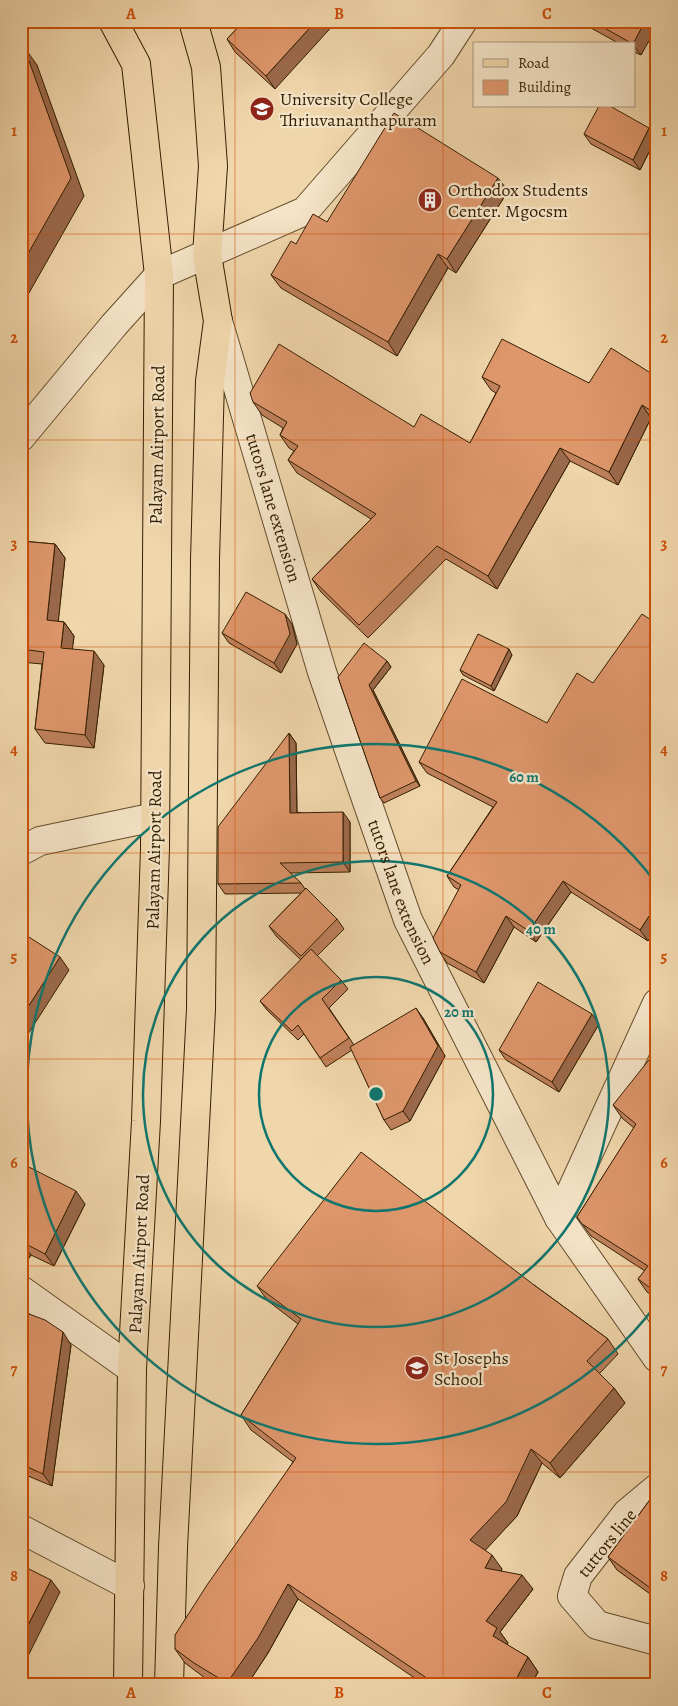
<svg xmlns="http://www.w3.org/2000/svg" width="678" height="1706" font-family="Alegreya,serif">
<rect width="100%" height="100%" fill="#f0d6ab"/>
<filter id="stains"><feTurbulence type="fractalNoise" baseFrequency=".004" numOctaves="4"/><feColorMatrix values="0 0 0 0 .2 0 0 0 0 .09 0 0 0 0 .02 0 0 0 .5 -.17"/></filter>
<radialGradient id="worn" r=".72"><stop offset=".6" stop-color="#630" stop-opacity="0"/><stop offset="1" stop-color="#630" stop-opacity=".3"/></radialGradient>
<g fill="none" stroke-linecap="round" stroke-linejoin="round">
<defs>
<g id="minor">
<path id="s1" d="M218 321 322 672 408 920 559 1218 657 1358"/>
<polyline points="21,851 40,841 155,817"/>
<polyline points="559,1218 657,1003"/>
<polyline points="21,1290 132,1369"/>
<polyline points="657,1488 627,1513 578,1576 572,1596 597,1625 657,1641"/>
<polyline points="21,1529 130,1586"/>
</g>
<polyline id="tertiary" points="21,437 114,325 159,275 305,211 441,55 463,21"/>
<g id="primary">
<polyline points="113,21 136,64 159,275 155,848 146,1121 132,1369 128,1685"/>
<polyline points="169,1685 173,1547 201,1009 205,560 210,381 218,321 207,255 213,166 206,67 193,21"/>
</g>
</defs>
<use href="#minor" stroke="#634d2b" stroke-width="30"/>
<use href="#tertiary" stroke="#634d2b" stroke-width="30"/>
<use href="#primary" stroke="#341f00" stroke-width="30"/>
<use href="#minor" stroke="#f5e4c8" stroke-width="28"/>
<use href="#tertiary" stroke="#f5e4c8" stroke-width="28"/>
<use href="#primary" stroke="#f0d6ab" stroke-width="28"/>
</g>
<g fill="#bf815c" stroke="#341f00">
<polygon points="244,21 275,89 235,52 227,39"/>
<polygon points="580,21 657,21 641,55 634,52 634,44 620,44 582,23"/>
<polygon points="584,134 656,138 640,170 591,144"/>
<polygon points="508,191 456,273 448,268 397,356 281,288 271,275 296,244 327,222"/>
<polygon points="482,377 589,383 657,377 657,421 651,418 618,485 570,461 497,589 446,559 368,638 321,592 312,579 371,519 297,473 288,460 294,451 289,448 280,435 283,428 262,415 253,402 414,427 470,443 496,393 491,390"/>
<polygon points="21,541 55,544 65,558 58,621 64,622 74,636 72,649 104,665 94,748 45,743 35,729 42,664 21,662"/>
<polygon points="292,624 297,644 281,673 229,643 222,633"/>
<polygon points="512,655 494,691 463,675 460,670"/>
<polygon points="387,661 391,667 373,690 420,786 384,803 380,798 338,677"/>
<polygon points="547,723 648,941 571,892 536,942 514,927 484,983 447,963 440,952 459,890 454,887 447,876 493,807 427,773 419,762"/>
<polygon points="289,733 296,743 297,812 350,822 350,872 290,873 301,883 305,889 337,919 344,929 317,956 341,980 348,989 329,1008 354,1045 423,1018 445,1056 410,1121 391,1130 384,1120 352,1050 326,1067 304,1034 298,1040 267,1010 260,1001 301,960 276,936 269,926 301,893 225,894 218,884"/>
<polygon points="599,1024 559,1092 506,1060 499,1050"/>
<polygon points="657,1060 657,1299 647,1292 638,1279 645,1271 591,1236 577,1217 634,1128 622,1118 613,1105"/>
<polygon points="21,1163 85,1204 54,1266 31,1255 21,1270"/>
<polygon points="534,1285 608,1339 618,1354 599,1374 614,1388 625,1403 560,1478 542,1463 517,1516 485,1550 502,1569 501,1571 533,1589 500,1632 508,1643 507,1645 528,1657 538,1672 531,1685 425,1685 298,1599 268,1653 247,1685 216,1685 205,1678 185,1663 175,1649 293,1462 251,1430 241,1415 298,1324 268,1301 257,1286"/>
<polygon points="21,1311 71,1345 52,1486 21,1473"/>
<polygon points="657,1490 657,1599 617,1570 608,1557"/>
</g>
<g fill="#9b694b" stroke="#341f00">
<polygon points="316,21 337,21 275,89 266,76"/>
<polygon points="645,21 657,21 657,27 641,55 634,46 634,44 633,44"/>
<polygon points="24,47 37,65 84,196 21,307"/>
<polygon points="649,128 656,138 640,170 633,160"/>
<polygon points="498,178 508,191 456,273 447,259"/>
<polygon points="438,254 448,268 397,356 388,342"/>
<polygon points="642,405 651,418 618,485 609,472"/>
<polygon points="657,406 657,417 653,412"/>
<polygon points="560,448 570,461 497,589 488,576"/>
<polygon points="55,544 65,558 57,634 47,620"/>
<polygon points="285,614 292,624 297,644 281,673 274,663"/>
<polygon points="64,622 74,636 71,661 61,648"/>
<polygon points="509,649 512,655 494,691 491,686"/>
<polygon points="94,651 104,665 94,748 85,735"/>
<polygon points="387,661 391,667 373,690 420,786 416,781 369,685"/>
<polygon points="289,733 296,743 297,823 290,813"/>
<polygon points="343,812 350,822 350,872 343,862"/>
<polygon points="563,881 571,892 536,942 529,931"/>
<polygon points="657,904 657,927 648,941 640,930"/>
<polygon points="506,916 514,927 484,983 476,972"/>
<polygon points="60,957 69,970 21,1045 21,1018"/>
<polygon points="416,1008 423,1018 445,1056 410,1121 403,1111"/>
<polygon points="592,1014 599,1024 559,1092 552,1082"/>
<polygon points="76,1191 85,1204 54,1266 45,1254"/>
<polygon points="22,1242 31,1255 21,1270 21,1243"/>
<polygon points="63,1332 71,1345 52,1486 43,1474"/>
<polygon points="614,1388 625,1403 560,1478 550,1463"/>
<polygon points="531,1449 542,1463 517,1516 481,1555 470,1540"/>
<polygon points="492,1555 502,1569 496,1583 485,1568"/>
<polygon points="522,1575 533,1589 500,1632 508,1643 503,1651 493,1636 486,1621"/>
<polygon points="51,1580 60,1592 21,1670 21,1639"/>
<polygon points="288,1584 298,1599 268,1653 247,1685 229,1685 227,1683"/>
<polygon points="657,1585 657,1596 653,1590"/>
<polygon points="528,1657 538,1672 531,1685 513,1685"/>
</g>
<g fill="#de966b" stroke="#341f00">
<polygon points="244,21 316,21 266,76 227,39"/>
<polygon points="592,21 645,21 633,44"/>
<polygon points="24,47 71,178 21,266 21,48"/>
<polygon points="599,106 610,106 649,128 633,160 584,134"/>
<polygon points="394,113 498,178 447,259 438,254 388,342 271,275 291,241 296,244 313,214 327,222"/>
<polygon points="502,339 589,383 611,348 657,377 657,406 653,412 642,405 609,472 560,448 488,576 437,546 359,625 312,579 376,514 288,460 298,446 280,435 287,422 253,402 250,393 279,344 414,427 421,414 470,443 500,386 482,377"/>
<polygon points="21,541 55,544 47,620 64,622 61,648 94,651 85,735 35,729 44,652 21,649"/>
<polygon points="246,592 285,614 290,634 274,663 222,633"/>
<polygon points="642,614 657,624 657,717 655,719 657,720 657,904 640,930 563,881 529,931 506,916 476,972 440,952 433,938 461,885 447,876 497,802 419,762 462,679 547,723 577,673 593,683"/>
<polygon points="478,634 509,649 491,686 460,670"/>
<polygon points="364,643 387,661 369,685 416,781 380,798 338,677"/>
<polygon points="289,733 290,813 343,812 343,862 280,863 301,883 218,884 218,827"/>
<polygon points="306,888 337,919 301,956 269,926"/>
<polygon points="21,932 60,957 21,1018"/>
<polygon points="311,949 341,980 322,999 349,1038 320,1058 298,1025 292,1031 260,1001"/>
<polygon points="538,982 592,1014 552,1082 499,1050"/>
<polygon points="416,1008 438,1046 403,1111 384,1120 350,1047"/>
<polygon points="652,1056 657,1060 657,1293 638,1279 648,1266 582,1224 577,1217 636,1124 613,1105"/>
<polygon points="361,1152 534,1285 608,1339 587,1361 614,1388 550,1463 531,1449 506,1502 470,1540 492,1555 485,1568 522,1575 486,1621 497,1628 493,1636 528,1657 513,1685 437,1685 288,1584 258,1638 227,1683 194,1663 175,1649 175,1635 207,1585 296,1458 241,1415 301,1319 257,1286"/>
<polygon points="21,1163 76,1191 45,1254 22,1242 21,1243"/>
<polygon points="21,1311 45,1320 63,1332 43,1474 21,1464"/>
<polygon points="657,1490 657,1585 653,1590 608,1557"/>
<polygon points="21,1565 51,1580 21,1639"/>
</g>
<path fill="none" stroke="#cd500a" stroke-width="1" stroke-opacity="0.55" d="M235 21V1685M443 21V1685M21 234H657M21 440H657M21 647H657M21 853H657M21 1059H657M21 1266H657M21 1472H657"/>
<g fill="none" stroke="#0f766e" stroke-width="2.5">
<circle cx="376" cy="1094" r="117"/>
<circle cx="376" cy="1094" r="233"/>
<path d="M656 1305A350 350 0 1 1 656 883"/>
</g>
<defs>
<symbol id="university-disc" viewBox="-11 -11 22 22"><circle r="9.5" fill="#8f2418" stroke="#f5e4c8"/><path d="M0-5L7-2L0 1L-7-2ZM-4 1L0 2.5L4 1V4Q0 6-4 4Z" fill="#fff"/></symbol>
<symbol id="building-disc" viewBox="-11 -11 22 22"><circle r="9.5" fill="#8f2418" stroke="#f5e4c8"/><path d="M-4-6H4V6H1V3H-1V6H-4ZM-2.5-4.3h1.7v1.8h-1.7ZM.8-4.3h1.7v1.8H.8ZM-2.5-1h1.7V.8h-1.7ZM.8-1h1.7V.8H.8Z" fill="#fff"/></symbol>
<symbol id="school-disc" viewBox="-11 -11 22 22"><circle r="9.5" fill="#8f2418" stroke="#f5e4c8"/><path d="M0-5L7-2L0 1L-7-2ZM-4 1L0 2.5L4 1V4Q0 6-4 4Z" fill="#fff"/></symbol>
</defs>
<g fill-rule="evenodd">
<use href="#university-disc" x="248" y="95" width="28" height="28"/>
<use href="#building-disc" x="416" y="186" width="28" height="28"/>
<use href="#school-disc" x="403" y="1354" width="28" height="28"/>
</g>
<g text-anchor="middle" stroke-width="4.5" stroke-linejoin="round" paint-order="stroke">
<g font-size="18" fill="#341f00" stroke="#f5e4c8" text-anchor="start">
<text x="280" y="105">University College<tspan x="280" dy="21">Thriuvananthapuram</tspan></text>
<text x="448" y="196">Orthodox Students<tspan x="448" dy="21">Center. Mgocsm</tspan></text>
<text x="434" y="1364">St Josephs<tspan x="434" dy="21">School</tspan></text>
</g>
<g font-size="18" fill="#341f00" stroke="#f5e4c8">
<text transform="translate(157 445) rotate(-89)" y="6">Palayam Airport Road</text>
<text dy="6" stroke="none"><textPath href="#s1" startOffset="195">tutors lane extension</textPath></text>
<text transform="translate(154 850) rotate(-89)" y="6">Palayam Airport Road</text>
<text dy="6" stroke="none"><textPath href="#s1" startOffset="600">tutors lane extension</textPath></text>
<text transform="translate(139 1254) rotate(-87)" y="6">Palayam Airport Road</text>
<text transform="translate(607 1543) rotate(-51)" y="6">tuttors line</text>
</g>
</g>
<circle cx="376" cy="1094" r="8" fill="#0f766e" stroke="#f5e4c8" stroke-width="2.5"/>
<g font-size="15" text-anchor="middle" font-weight="bold" fill="#0f766e" stroke="#f5e4c8" stroke-width="4.5" stroke-linejoin="round" paint-order="stroke">
<text x="524" y="782">60 m</text>
<text x="541" y="934">40 m</text>
<text x="459" y="1017">20 m</text>
</g>
<rect width="678" height="1706" fill="none" stroke="#f0d6ab" stroke-width="55"/>
<rect x="473" y="42" width="162" height="65" fill="#f5e4c8" stroke="#a89578"/>
<rect x="483" y="59" width="25" height="8" fill="#f0d6ab" stroke="#a89578"/>
<text x="518" y="68" font-size="15" fill="#341f00">Road</text>
<rect x="483" y="80" width="25" height="15" fill="#de966b" stroke="#a89578"/>
<text x="518" y="92" font-size="15" fill="#341f00">Building</text>
<rect x="28" y="28" width="622" height="1650" fill="none" stroke="#cd500a" stroke-width="2"/>
<g font-size="16" text-anchor="middle" font-weight="bold" fill="#cd500a">
<text x="131" y="19">A</text>
<text x="339" y="19">B</text>
<text x="547" y="19">C</text>
<text x="14" y="136">1</text>
<text x="664" y="136">1</text>
<text x="14" y="343">2</text>
<text x="664" y="343">2</text>
<text x="14" y="549">3</text>
<text x="664" y="549">3</text>
<text x="14" y="755">4</text>
<text x="664" y="755">4</text>
<text x="14" y="962">5</text>
<text x="664" y="962">5</text>
<text x="14" y="1168">6</text>
<text x="664" y="1168">6</text>
<text x="14" y="1375">7</text>
<text x="664" y="1375">7</text>
<text x="14" y="1581">8</text>
<text x="664" y="1581">8</text>
<text x="131" y="1698">A</text>
<text x="339" y="1698">B</text>
<text x="547" y="1698">C</text>
</g>
<rect width="100%" height="100%" filter="url(#stains)"/>
<rect width="100%" height="100%" fill="url(#worn)"/>
</svg>
